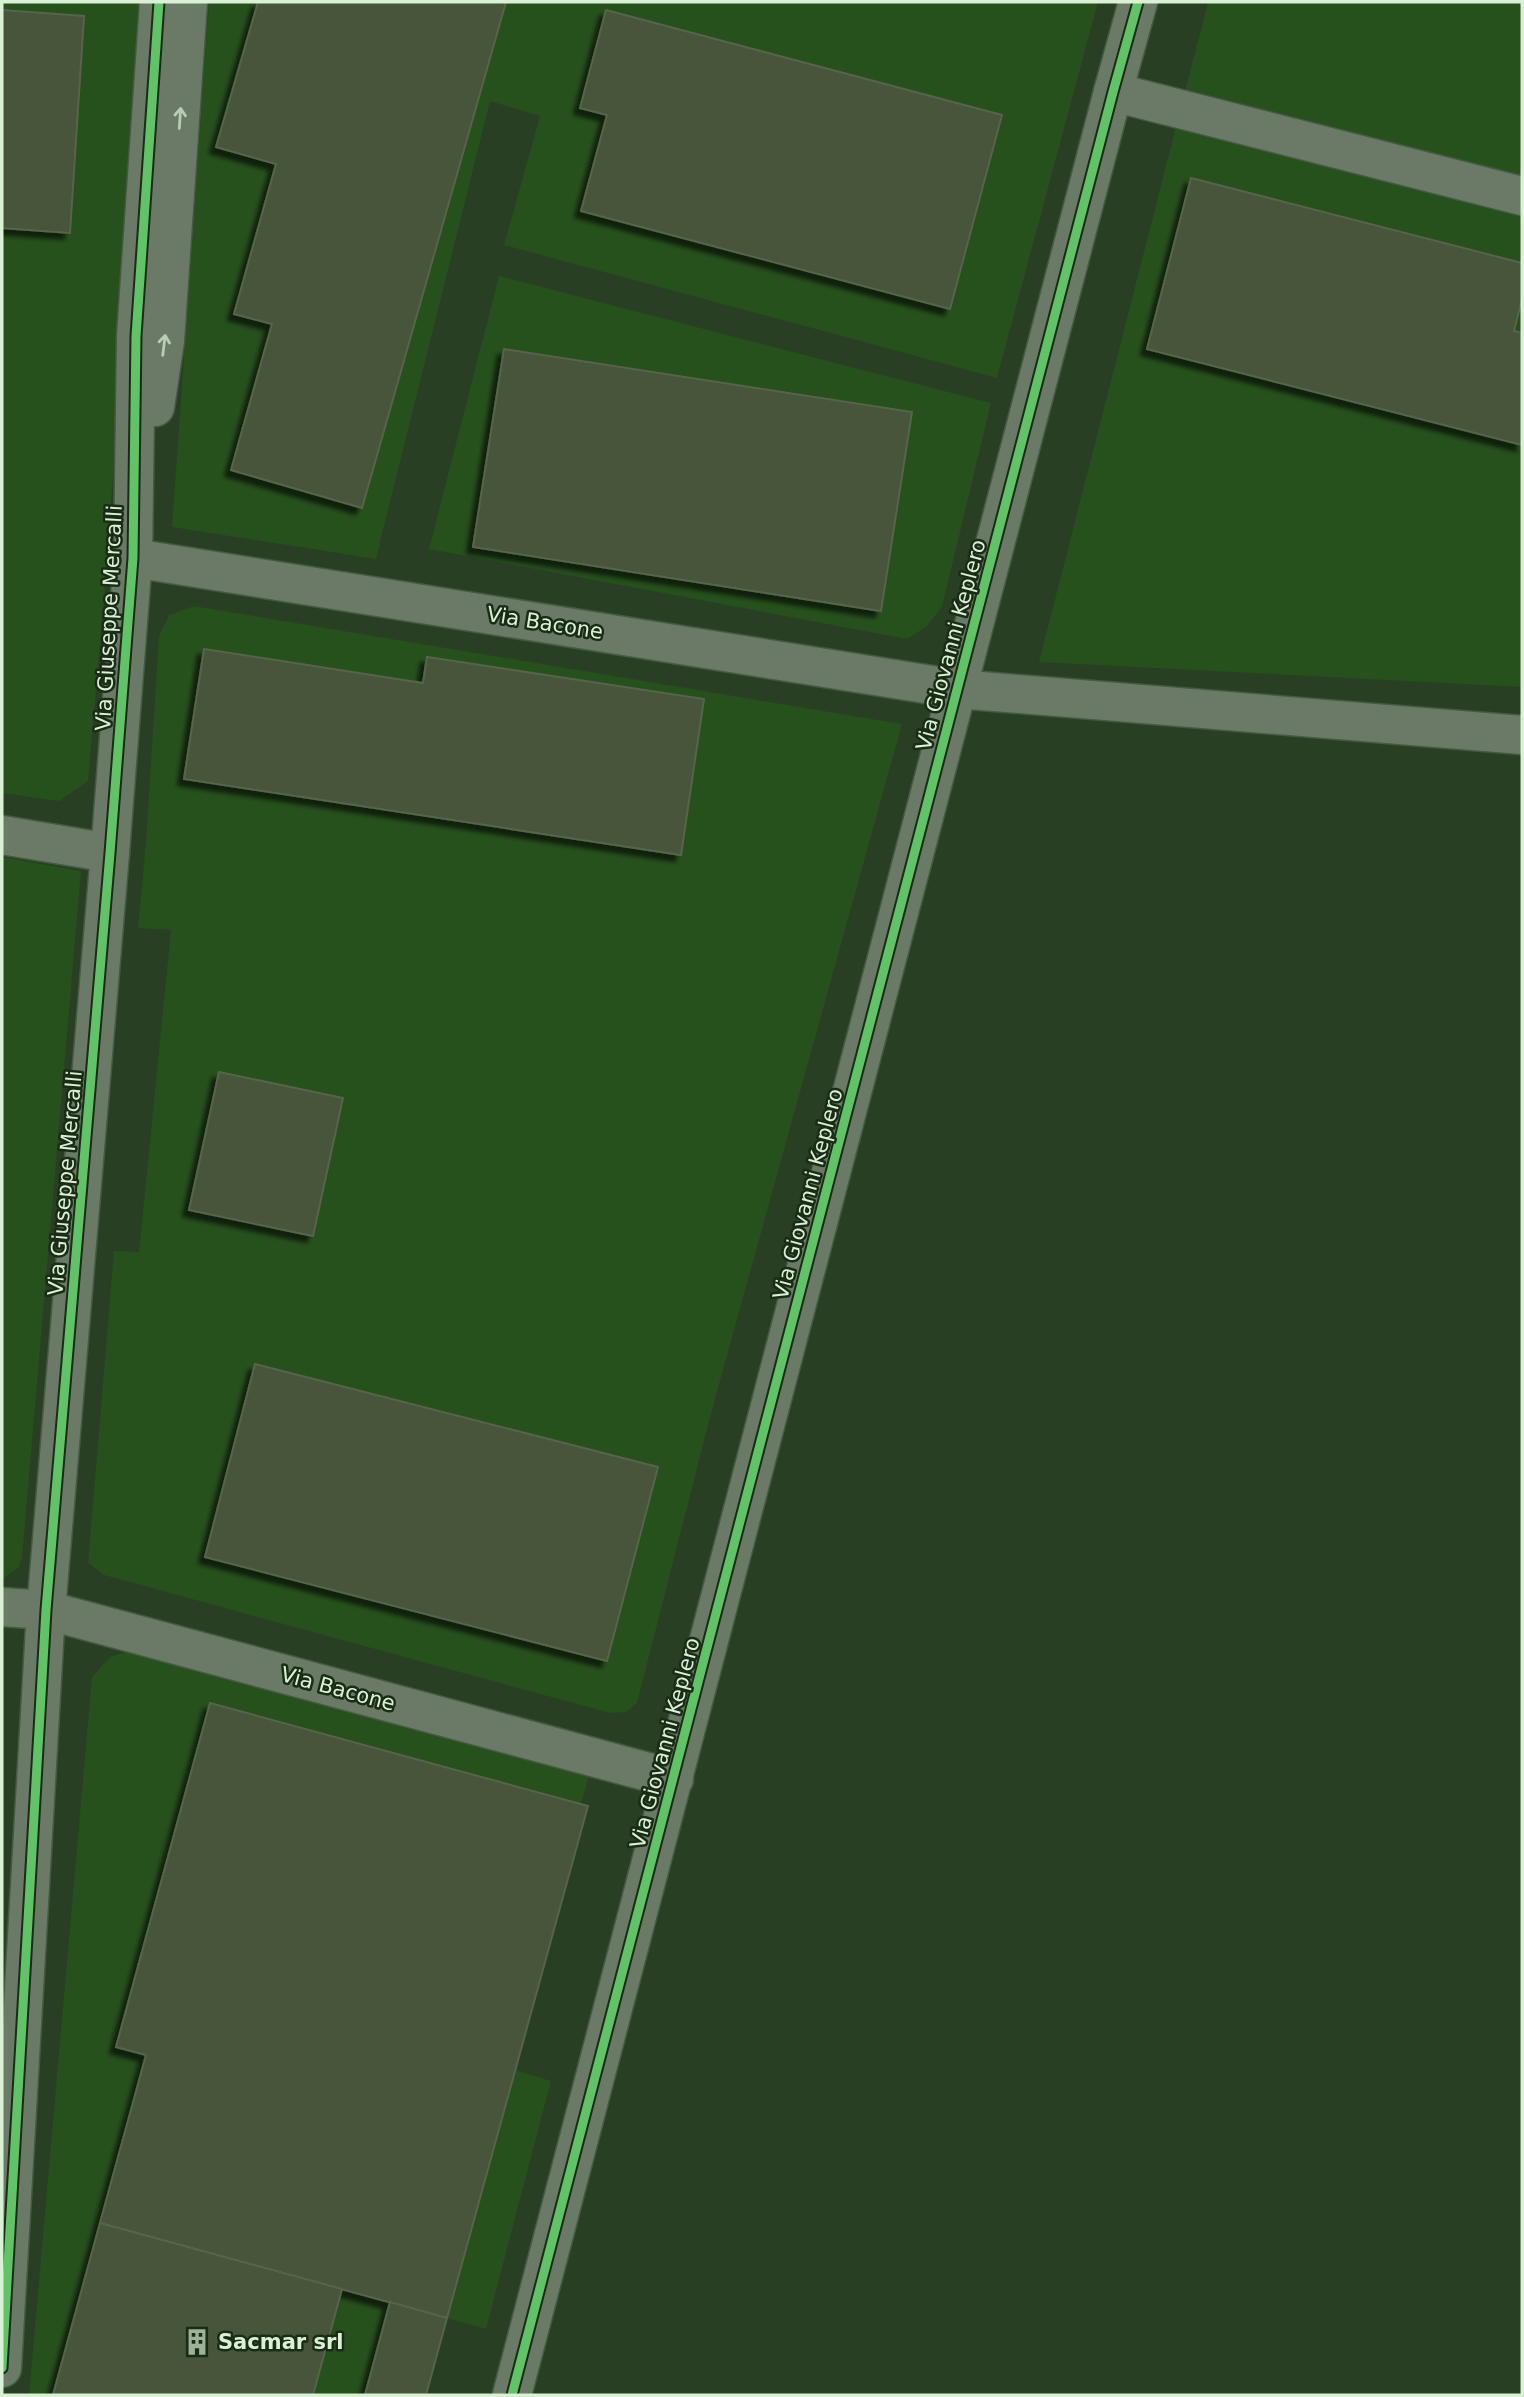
<svg xmlns="http://www.w3.org/2000/svg" width="1524" height="2397" font-family="'DejaVu Sans',sans-serif">
<defs>
<filter id="shadow"><feDropShadow dx="-6" dy="6" stdDeviation="2" flood-color="#0009"/></filter>
</defs>
<rect width="100%" height="100%" fill="#293f24"/>
<g fill="#26501c">
<polygon points="2,2 145,2 107,564 88,781 59,801 2,793"/>
<polygon points="209,2 1098,2 997,378 504,245 540,116 490,101 376,559 172,527"/>
<polygon points="1208,2 1522,2 1522,687 1039,662"/>
<polygon points="499,276 991,403 942,607 926,627 907,639 429,549"/>
<polygon points="194,606 902,724 713,1406 637,1703 626,1712 610,1713 104,1575 88,1563 114,1251 139,1252 171,930 138,928 146,842 159,636 169,615"/>
<polygon points="2,857 81,871 22,1558 18,1568 2,1579"/>
<polygon points="133,1650 590,1773 581,1803 588,1806 515,2070 551,2081 513,2226 486,2329 447,2318 426,2395 29,2395 92,1677 110,1657"/>
</g>
<g fill="#46543a" stroke="#58644c" stroke-width="2" filter="url(#shadow)">
<polygon points="258,2 506,2 362,508 231,470 272,324 234,314 276,164 216,147"/>
<polygon points="2,10 84,16 70,233 2,228"/>
<polygon points="606,10 1002,115 950,309 581,211 607,115 580,108"/>
<polygon points="1191,178 1522,263 1522,299 1514,331 1522,333 1522,445 1147,349"/>
<polygon points="504,349 912,412 881,611 473,547"/>
<polygon points="204,649 423,683 427,657 704,699 681,855 184,779"/>
<polygon points="219,1072 343,1098 313,1236 189,1210"/>
<polygon points="255,1364 658,1467 607,1661 205,1557"/>
<polygon points="210,1703 588,1806 447,2318 100,2223 146,2055 116,2047"/>
<polygon points="100,2223 342,2289 313,2395 53,2395"/>
<polygon points="390,2302 447,2318 426,2395 365,2395"/>
</g>
<g fill="none" stroke-linecap="round" stroke-linejoin="round">
<defs>
<g id="minor">
<polyline points="1113,92 1522,196"/>
<polyline points="155,407 165,341 188,2"/>
<polyline points="133,558 957,689 1522,735"/>
<polyline points="2,835 110,853"/>
<polyline points="2,1607 46,1610 674,1779"/>
<polyline points="2,2368 46,1610 110,853 133,558 136,336 159,2"/>
<polyline points="512,2395 1113,92 1138,2"/>
</g>
</defs>
<use href="#minor" stroke="#465942" stroke-width="41"/>
<use href="#minor" stroke="#6a7a67" stroke-width="38"/>
<defs>
<g id="cycleway">
<polyline points="2,2368 46,1610 110,853 133,558 136,336 159,2"/>
<polyline points="512,2395 1113,92 1138,2"/>
</g>
</defs>
<use href="#cycleway" stroke="#1a2b16" stroke-width="13"/>
<use href="#cycleway" stroke="#61c268" stroke-width="9"/>
</g>
<defs><path id="oneway-shaft" d="M-6 0H5M1.5-3L5.5 0L1.5 3" fill="none" stroke-width="1.6" stroke-linecap="round" stroke-linejoin="round" transform="scale(1.75)"/></defs>
<g stroke="#b8cdb4">
<use href="#oneway-shaft" transform="translate(180 118) rotate(-86)"/>
<use href="#oneway-shaft" transform="translate(164 345) rotate(-83)"/>
</g>
<defs>
<symbol id="building-bare" viewBox="-9 -9 18 18"><path d="M-4-6H4V6H1V3H-1V6H-4ZM-2.5-4.3h1.7v1.8h-1.7ZM.8-4.3h1.7v1.8H.8ZM-2.5-1h1.7V.8h-1.7ZM.8-1h1.7V.8H.8Z" fill="#9cb397" stroke="#1a2b16" stroke-width="2.5" paint-order="stroke"/></symbol>
</defs>
<g fill-rule="evenodd">
<use href="#building-bare" x="178" y="2323" width="38" height="38"/>
</g>
<g text-anchor="middle" stroke-width="5" stroke-linejoin="round" paint-order="stroke">
<g font-size="21" fill="#daf1d5" stroke="#1a2b16">
<text transform="translate(109 618) rotate(-87)" y="7">Via Giuseppe Mercalli</text>
<text transform="translate(545 623) rotate(9)" y="7">Via Bacone</text>
<text transform="translate(951 645) rotate(-75)" y="7">Via Giovanni Keplero</text>
<text transform="translate(65 1183) rotate(-85)" y="7">Via Giuseppe Mercalli</text>
<text transform="translate(808 1194) rotate(-75)" y="7">Via Giovanni Keplero</text>
<text transform="translate(338 1689) rotate(15)" y="7">Via Bacone</text>
<text transform="translate(665 1743) rotate(-75)" y="7">Via Giovanni Keplero</text>
</g>
<g font-size="21" font-weight="bold" fill="#daf1d5" stroke="#1a2b16" text-anchor="start">
<text x="218" y="2349">Sacmar srl</text>
</g>
</g>
<rect width="1524" height="2397" fill="none" stroke="#daf1d5" stroke-width="7"/>
</svg>
